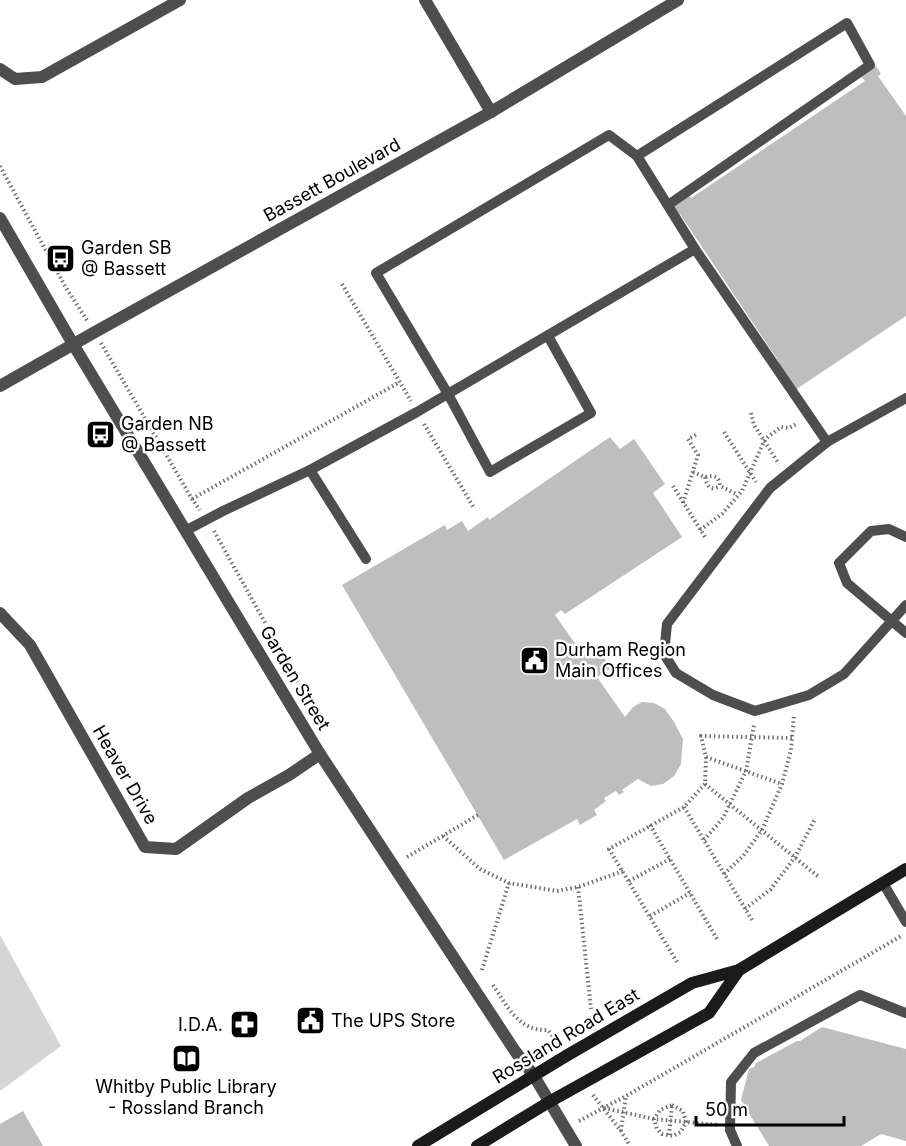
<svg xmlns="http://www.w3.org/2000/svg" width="906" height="1146" font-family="Inter,sans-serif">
<rect width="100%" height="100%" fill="#fff"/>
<polygon fill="#d5d5d5" points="0,935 61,1046 0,1091"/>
<g fill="#bebebe">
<polygon points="876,66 881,74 878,76 906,116 906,316 795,390 777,363 779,362 680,214 677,216 670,207 689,194 691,198 865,81 861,76"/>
<polygon points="610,437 620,449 634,439 665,484 653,493 682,537 565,614 561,610 555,615 583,655 595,645 611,668 597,677 625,717 633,707 642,702 654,703 665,709 674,722 683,739 681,764 674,776 663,784 651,786 638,779 622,790 624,792 619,795 616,791 604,798 606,801 594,810 597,815 580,825 577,819 504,860 342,585 445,525 447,530 462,521 468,531 488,517 489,520"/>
<polygon points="822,1027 906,1049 906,1141 881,1134 861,1146 769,1146 741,1100 749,1069 754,1067 756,1063 797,1041 800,1041"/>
<polygon points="23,1111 43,1146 0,1146 0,1124"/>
</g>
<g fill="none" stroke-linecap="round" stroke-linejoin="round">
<g stroke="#707070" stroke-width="4" stroke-dasharray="1.5 3" stroke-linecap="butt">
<polyline points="0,166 65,286 88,322"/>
<polyline points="342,284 411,401"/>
<polyline points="101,343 192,499 200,510"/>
<polyline points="751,413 754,425 779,464"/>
<polyline points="424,424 474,508"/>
<polyline points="724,432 756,482"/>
<path d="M693 472 705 477C714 475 719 476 720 486L738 495"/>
<path d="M705 477C707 487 711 491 720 486"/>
<polyline points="673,486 705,537"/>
<polyline points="192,499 400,382"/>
<polyline points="683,503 698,455 688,439 698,434"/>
<polyline points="700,530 722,514 742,491 765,439 781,427 789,428 798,423"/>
<polyline points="214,531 311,705"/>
<polyline points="706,757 782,784"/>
<polyline points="705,784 820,878"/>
<polyline points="684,807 752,920"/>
<polyline points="650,825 717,939"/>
<polyline points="443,836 480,869 509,883 557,891 578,887 623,871"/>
<polyline points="704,840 723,818 746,771 754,725"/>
<polyline points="407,857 478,815"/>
<polyline points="724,874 743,856 762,830 782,784 791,750 794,714"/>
<polyline points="629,881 670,859"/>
<polyline points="578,887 591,1009"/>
<polyline points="745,909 771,889 795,857 815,819"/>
<polyline points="650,916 690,893"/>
<polyline points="677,962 609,849 684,807 705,784 706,757 701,736 792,738"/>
<polyline points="482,970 509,883"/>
<path d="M493 985C508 1007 518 1031 548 1030L559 1045"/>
<polyline points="593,1095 621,1131 630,1146"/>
<polygon points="672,1105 683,1111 686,1122 681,1132 673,1136 662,1134 657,1129 654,1119 660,1110"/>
<polyline points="604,1108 654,1119 718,1125"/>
<polyline points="579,1121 626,1096 903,935"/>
<polyline points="621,1131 626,1096"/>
<polyline points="669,1135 672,1105"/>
</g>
<g stroke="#4e4e4e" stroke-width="10">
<polyline points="668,205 870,65 847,23 637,156 695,249 827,442"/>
<polyline points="548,336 591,413 490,472 448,394 376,273 609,135 637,156"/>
<polyline points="906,398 827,442 770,488 667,624 664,654 676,673 713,695 755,711 809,695 844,674 906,605"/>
<polyline points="310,470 366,559"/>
<polyline points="185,531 223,511 310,470 417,412 695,249"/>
<polyline points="906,537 889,529 871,531 839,563 847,583 906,633"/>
<polyline points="883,883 906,922"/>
<polyline points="737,1146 730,1130 731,1082 754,1053 860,995 906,1013"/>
</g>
<g stroke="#4e4e4e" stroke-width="12">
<polyline points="425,0 491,112"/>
<polyline points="0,69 15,79 42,77 180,0"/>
<polyline points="0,386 95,332 491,112 678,0"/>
<polyline points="0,613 30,645 145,847 176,849 248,798 289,775 320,754"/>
</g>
<polyline stroke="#4e4e4e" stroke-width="12" points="0,218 73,344 320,754 515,1051 534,1076 576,1146"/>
<g stroke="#1b1b1b" stroke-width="12">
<polyline points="418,1146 566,1056 692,983 739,970 906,869"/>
<polyline points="477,1146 549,1102 709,1013 739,970"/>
</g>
</g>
<defs>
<symbol id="bus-square" viewBox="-11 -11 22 22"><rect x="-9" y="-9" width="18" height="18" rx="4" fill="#000" stroke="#fff"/><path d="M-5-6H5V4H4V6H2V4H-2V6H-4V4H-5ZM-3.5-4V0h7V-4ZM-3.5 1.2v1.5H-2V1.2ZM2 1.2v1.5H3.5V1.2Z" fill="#fff"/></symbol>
<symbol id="civic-square" viewBox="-11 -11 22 22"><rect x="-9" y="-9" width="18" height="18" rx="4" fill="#000" stroke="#fff"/><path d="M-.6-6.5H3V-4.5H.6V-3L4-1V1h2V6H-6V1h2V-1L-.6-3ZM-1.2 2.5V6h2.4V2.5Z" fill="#fff"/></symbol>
<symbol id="pharmacy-square" viewBox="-11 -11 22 22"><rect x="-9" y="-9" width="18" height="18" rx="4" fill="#000" stroke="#fff"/><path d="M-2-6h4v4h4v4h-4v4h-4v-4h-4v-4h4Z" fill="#fff"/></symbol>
<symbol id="library-square" viewBox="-11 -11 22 22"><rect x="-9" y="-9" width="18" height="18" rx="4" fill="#000" stroke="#fff"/><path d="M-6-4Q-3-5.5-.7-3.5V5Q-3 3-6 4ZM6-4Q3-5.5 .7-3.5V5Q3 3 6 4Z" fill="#fff"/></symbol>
</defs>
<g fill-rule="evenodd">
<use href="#bus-square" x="44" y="242" width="33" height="33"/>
<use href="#bus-square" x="84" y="418" width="33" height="33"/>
<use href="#civic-square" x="518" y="644" width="33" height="33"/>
<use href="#civic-square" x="294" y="1004" width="33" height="33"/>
<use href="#pharmacy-square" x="228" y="1008" width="33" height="33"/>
<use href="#library-square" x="170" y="1042" width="33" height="33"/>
</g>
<g text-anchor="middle" stroke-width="5" stroke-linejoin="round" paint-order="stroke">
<g font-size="18" fill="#000" stroke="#fff">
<text transform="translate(332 180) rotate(-29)" y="6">Bassett Boulevard</text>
<text transform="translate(295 678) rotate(59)" y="6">Garden Street</text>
<text transform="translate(125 775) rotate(60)" y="6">Heaver Drive</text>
<text transform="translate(566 1036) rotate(-31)" y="6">Rossland Road East</text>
</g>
<g font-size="18" fill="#000" stroke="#fff" text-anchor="start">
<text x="81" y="254">Garden SB<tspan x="81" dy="21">@ Bassett</tspan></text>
<text x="121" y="430">Garden NB<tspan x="121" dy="21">@ Bassett</tspan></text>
<text x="555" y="656">Durham Region<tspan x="555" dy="21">Main Offices</tspan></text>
<text x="331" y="1027">The UPS Store</text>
<text x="223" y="1031" text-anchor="end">I.D.A.</text>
<text x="186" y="1093" text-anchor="middle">Whitby Public Library<tspan x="186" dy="21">- Rossland Branch</tspan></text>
</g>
</g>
<path d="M696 1116v9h148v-9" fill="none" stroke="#000000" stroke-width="3"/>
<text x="705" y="1116" font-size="18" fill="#000000" stroke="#ffffff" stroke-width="4.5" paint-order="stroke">50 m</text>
</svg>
